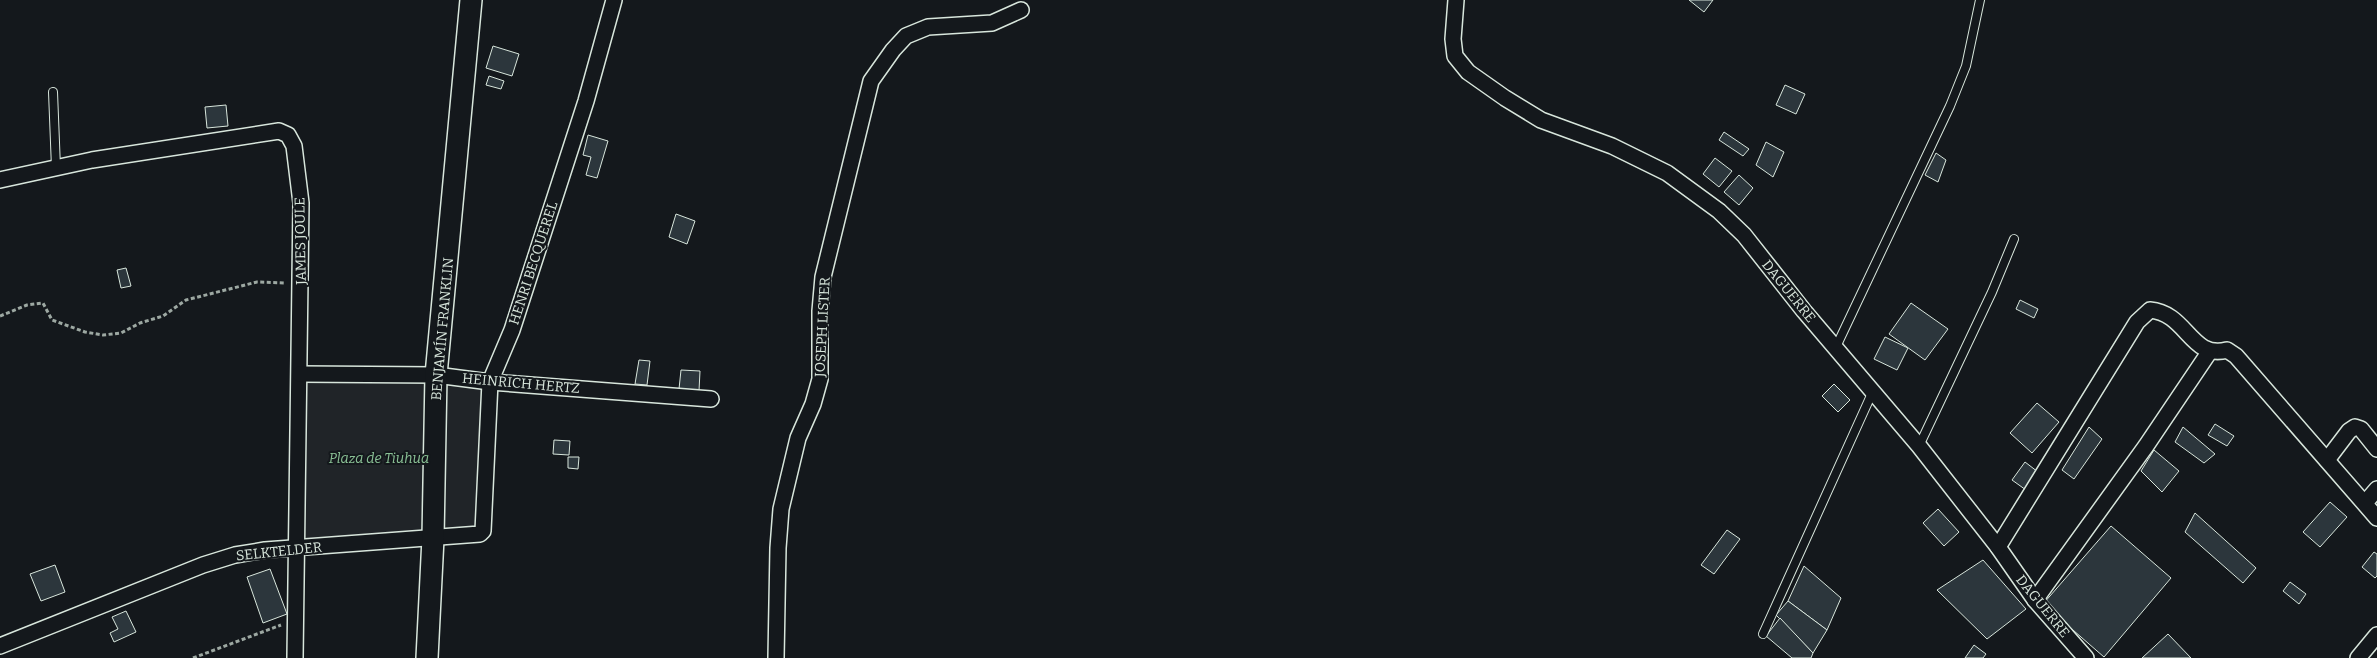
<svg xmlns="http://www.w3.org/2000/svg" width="2377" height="658" font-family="Bitter,serif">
<rect width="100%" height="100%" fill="#14181c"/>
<polygon fill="#202428" stroke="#939e99" points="302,378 487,384 481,528 298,545"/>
<g fill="#2c363c" stroke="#d8e6dc">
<polygon points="1689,0 1713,0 1704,12"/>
<polygon points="493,46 519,54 512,76 486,68"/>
<polygon points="489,76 504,81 501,89 486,85"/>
<polygon points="1785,85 1805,94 1796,114 1776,105"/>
<polygon points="226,105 228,126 207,128 205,107"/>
<polygon points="1724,132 1749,149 1743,156 1719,140"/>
<polygon points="588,135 608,141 597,178 586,175 591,157 583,155"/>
<polygon points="1766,142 1784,152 1773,177 1756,165"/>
<polygon points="1936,153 1946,160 1938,182 1925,175"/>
<polygon points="1715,158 1732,171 1719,187 1703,174"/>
<polygon points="1739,175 1753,188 1739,205 1724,192"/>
<polygon points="676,214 695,221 687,244 669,237"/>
<polygon points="126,268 131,286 121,288 117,270"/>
<polygon points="2020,300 2038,309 2034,318 2016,309"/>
<polygon points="1911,303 1948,329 1925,360 1889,334"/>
<polygon points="1885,337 1908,348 1897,370 1874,359"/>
<polygon points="639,360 650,361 647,385 635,384"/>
<polygon points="681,370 700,371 699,391 679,389"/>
<polygon points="1834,384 1850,400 1838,412 1822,396"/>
<polygon points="2037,403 2059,422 2032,453 2010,433"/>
<polygon points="2215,424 2234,436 2227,446 2208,435"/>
<polygon points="2089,427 2102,439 2074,479 2062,470"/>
<polygon points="2183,427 2215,454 2204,463 2175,442"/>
<polygon points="554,440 570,441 569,455 553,454"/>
<polygon points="2154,450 2179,471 2162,492 2141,471"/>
<polygon points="568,457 579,457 578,469 568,468"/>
<polygon points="2025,462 2038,472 2026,490 2012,480"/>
<polygon points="2330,502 2347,517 2320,547 2303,532"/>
<polygon points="1938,509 1959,532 1944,546 1923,523"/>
<polygon points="2195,513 2256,568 2243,583 2185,532"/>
<polygon points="2111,526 2171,578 2104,657 2043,604"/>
<polygon points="1727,530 1740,539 1714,574 1701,565"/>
<polygon points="2374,552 2377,554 2377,576 2375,578 2362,567"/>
<polygon points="1983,560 2026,609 1987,639 1937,590"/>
<polygon points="55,565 65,592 41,601 30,574"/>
<polygon points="1804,566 1841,598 1827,630 1788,601"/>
<polygon points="270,569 287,614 263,623 247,577"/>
<polygon points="2290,582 2306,594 2299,604 2283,591"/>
<polygon points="1788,601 1827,630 1813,653 1776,615"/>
<polygon points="126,611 136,632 114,642 110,633 118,629 112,617"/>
<polygon points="1780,618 1813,653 1811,658 1792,658 1766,636"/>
<polygon points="2168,634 2191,658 2142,658"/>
<polygon points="1974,645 1986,654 1983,658 1965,658"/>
</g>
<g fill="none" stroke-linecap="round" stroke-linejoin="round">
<defs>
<g id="lane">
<polyline points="53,92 56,168"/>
<polyline points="1836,347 1950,106 1966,66 1980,0"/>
<polyline points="1919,446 1992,292 2014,239"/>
<polyline points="1763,634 1873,391"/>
</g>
<g id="street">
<polyline points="1456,0 1453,39 1455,56 1468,72 1505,98 1541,120 1612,146 1667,173 1719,211 1744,235 1804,311 1919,446 1998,547 2035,600 2086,658"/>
<polyline points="0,180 92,160 279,131 288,135 294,146 301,203 295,658"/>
<polyline points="300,374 436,375 490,382 711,399"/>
<polyline points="2327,460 2349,431 2355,427 2361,429 2377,449"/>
<polyline points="2365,503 2377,489"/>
<path d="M1998 547 2137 322 2150 310C2187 313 2191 360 2227 350L2236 356 2377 518"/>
<polyline points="2035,600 2146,446 2210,351"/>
<polyline points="0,646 203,565 235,555 265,550 480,534 483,531 490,382 512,330 586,101 614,0"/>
<polyline points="776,658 778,548 781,509 798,438 813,404 820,379 820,311 823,277 871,81 893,50 906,36 928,27 992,23 1021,10"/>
<polyline points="2358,658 2377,635"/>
</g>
<polyline id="secondary" points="427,658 433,538 436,375 471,0"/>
</defs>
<use href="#lane" stroke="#d8e6dc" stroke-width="10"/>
<use href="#street" stroke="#d8e6dc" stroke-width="18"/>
<use href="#secondary" stroke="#d8e6dc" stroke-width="24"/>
<g stroke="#9da8a2" stroke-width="3" stroke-dasharray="4 2.5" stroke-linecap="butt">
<polyline points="0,316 27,305 43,303 52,320 85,332 103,335 121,333 140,323 163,316 186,300 257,282 286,283"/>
<polyline points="193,658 281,625"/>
</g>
<use href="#lane" stroke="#14181c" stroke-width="8"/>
<use href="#street" stroke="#14181c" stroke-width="15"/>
<use href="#secondary" stroke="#14181c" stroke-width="21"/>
</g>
<g text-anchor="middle" stroke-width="4" stroke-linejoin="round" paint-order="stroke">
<g font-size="14" fill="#d8e6dc" stroke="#14181c">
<text transform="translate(300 241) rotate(-91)" y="5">JAMES JOULE</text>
<text transform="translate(533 263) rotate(-72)" y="5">HENRI BECQUEREL</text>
<text transform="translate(1789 291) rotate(51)" y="5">DAGUERRE</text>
<text transform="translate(822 327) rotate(-87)" y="5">JOSEPH LISTER</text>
<text transform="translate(442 329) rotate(-85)" y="5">BENJAMÍN FRANKLIN</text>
<text transform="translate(521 383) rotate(5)" y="5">HEINRICH HERTZ</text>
<text transform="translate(279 551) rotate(-6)" y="5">SELKTELDER</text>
<text transform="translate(2043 606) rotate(51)" y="5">DAGUERRE</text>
</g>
<g font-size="14" font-style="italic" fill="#8ac095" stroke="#14181c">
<text x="379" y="463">Plaza de Tiuhua</text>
</g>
</g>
</svg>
